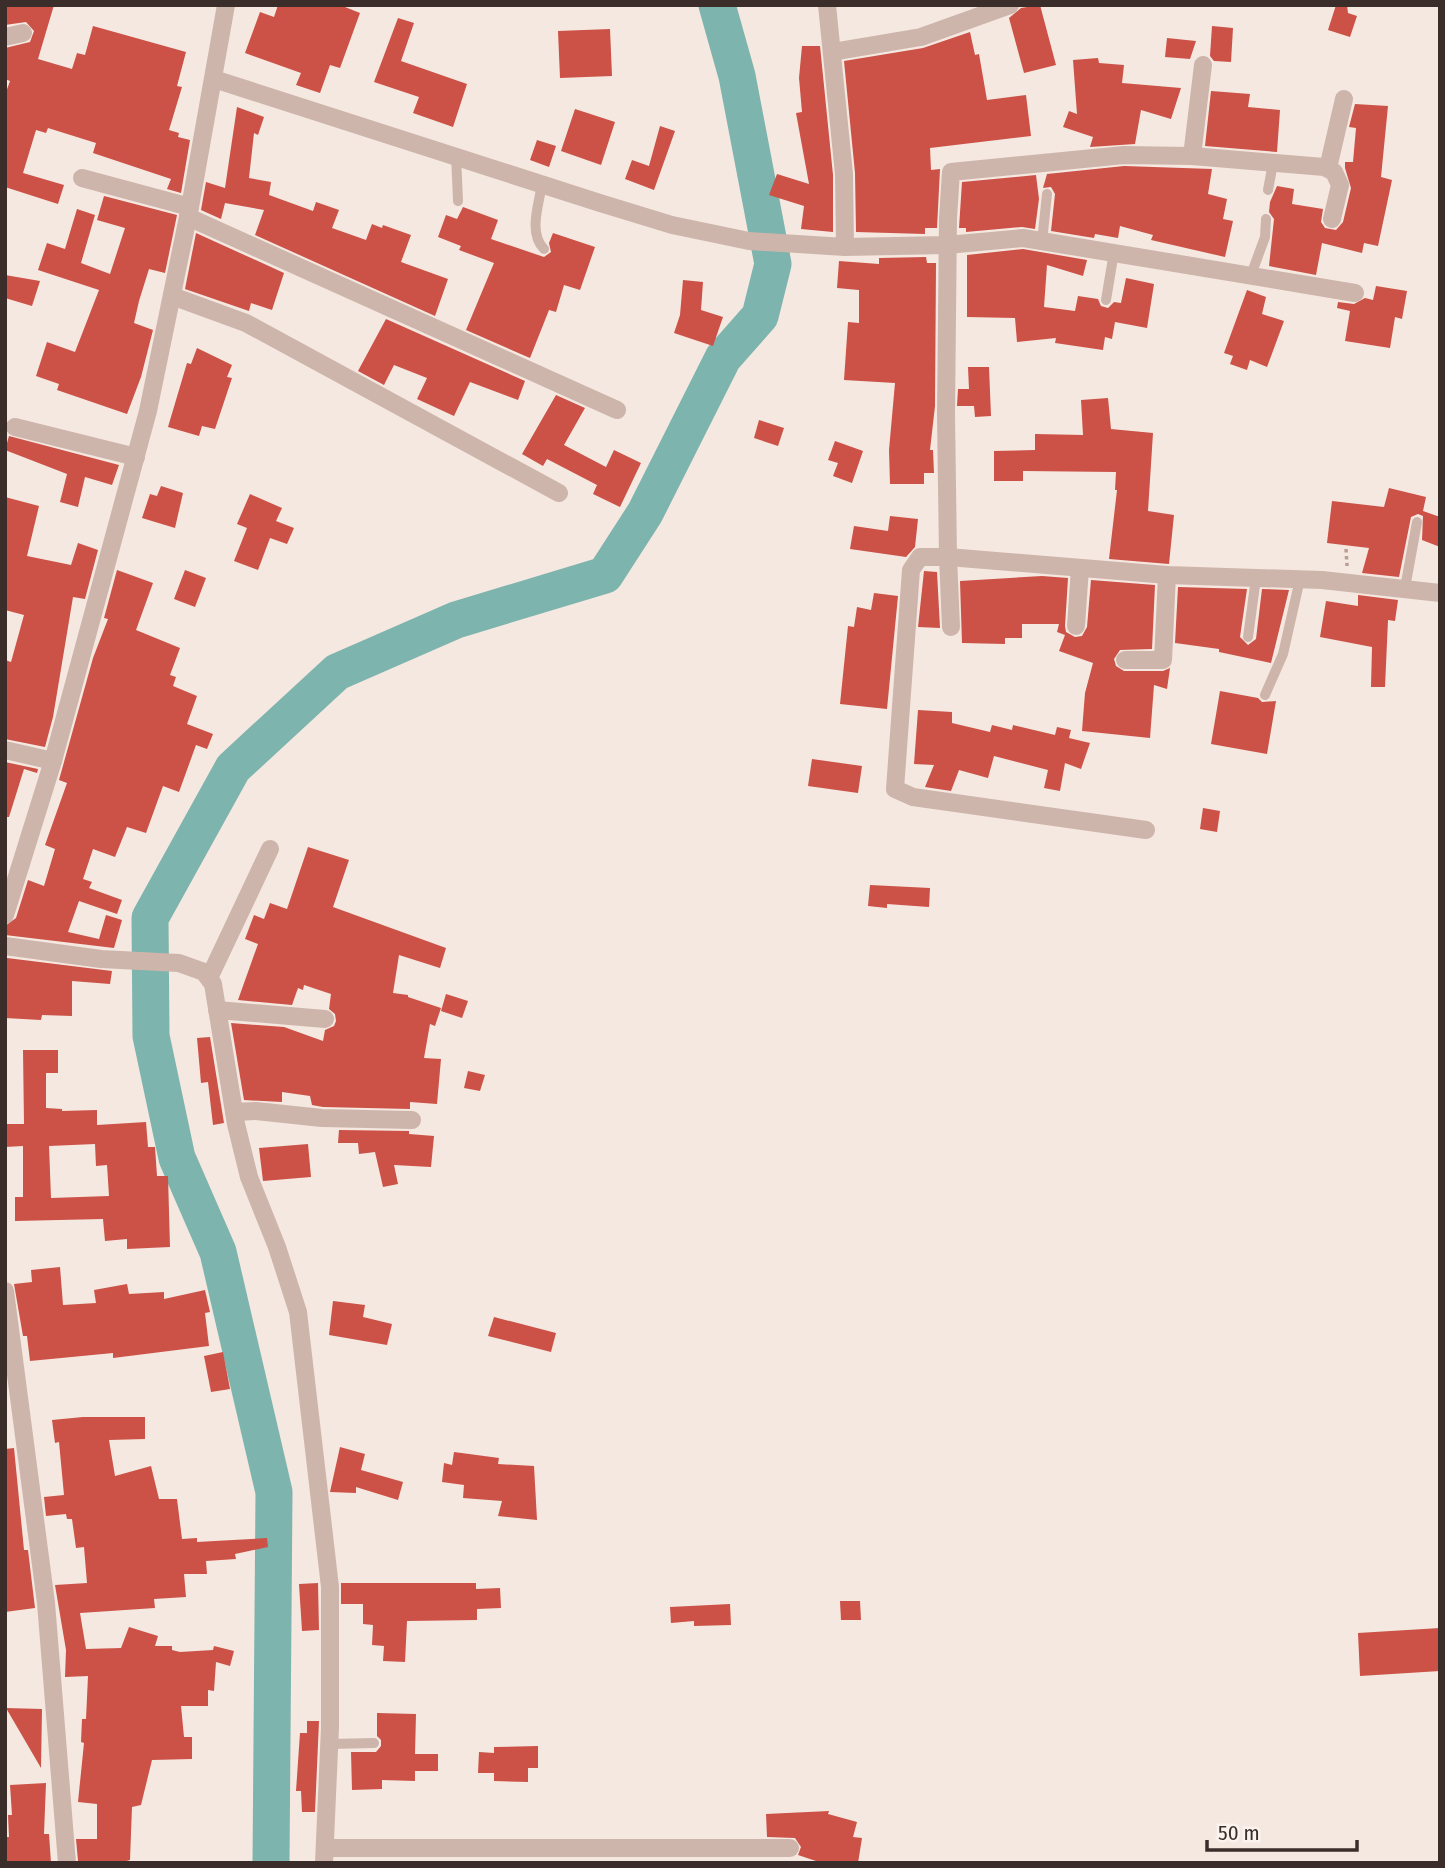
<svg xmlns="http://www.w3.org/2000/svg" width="1445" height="1868" font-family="'Fira Sans Condensed',sans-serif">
<rect width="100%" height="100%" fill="#f5e8e0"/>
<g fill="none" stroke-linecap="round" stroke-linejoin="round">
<polyline stroke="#7db4ad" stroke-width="37" points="271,1863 274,1492 218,1252 177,1158 151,1036 150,918 233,768 337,672 456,620 605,575 645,513 723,358 760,316 773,264 737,76 717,5"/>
</g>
<g fill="#cc5147" fill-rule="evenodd">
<polygon points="5,5 54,5 38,59 72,69 77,53 85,55 93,26 186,52 177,86 182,87 169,130 179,133 178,137 190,140 181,193 167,189 171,179 93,153 96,143 48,128 46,133 36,130 23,173 64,185 58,204 5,187 5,95 10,81 5,79 5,48 30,42 34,31 26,22 5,25"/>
<polygon points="278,5 340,5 360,13 340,68 330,65 320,93 296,85 301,73 245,53 260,12 274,17"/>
<polygon points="1040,5 1056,65 1024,73 1009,18 1021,8"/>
<polygon points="1336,5 1347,5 1348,13 1357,16 1350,37 1328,30"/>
<polygon points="398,18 414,23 401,61 467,84 453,127 413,113 419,97 374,82"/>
<polygon points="1212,26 1233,28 1231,62 1214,61 1210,56"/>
<polygon points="610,29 612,76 560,78 558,31"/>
<polygon points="970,32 975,55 979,54 987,100 1026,95 1031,136 930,148 931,170 940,169 937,228 925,228 925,234 856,232 855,173 844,61 923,48"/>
<polygon points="1167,38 1196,41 1190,59 1165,57"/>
<polygon points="802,46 820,46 833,175 833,232 801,229 804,206 769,195 777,174 809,184 796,113 802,112 799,78"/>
<polygon points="1098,58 1099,63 1124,65 1122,83 1181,88 1171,119 1141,110 1135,144 1090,147 1093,137 1063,127 1069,111 1077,114 1073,60"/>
<polygon points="1211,91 1250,94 1248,107 1280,110 1277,152 1205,146"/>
<polygon points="1355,104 1388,106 1381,177 1392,180 1378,246 1364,243 1362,253 1322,243 1316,275 1269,266 1274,219 1269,212 1270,202 1277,186 1294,189 1292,204 1323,209 1321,222 1325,228 1336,230 1343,222 1351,188 1345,168 1345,162 1353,162 1356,128 1349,127"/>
<polygon points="237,107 264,117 258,135 254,133 249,178 271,182 269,195 313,211 316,202 339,210 332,228 366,240 372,224 382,228 383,225 411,235 401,262 448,279 435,316 255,235 264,210 225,203 221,219 201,210 206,182 225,188"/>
<polygon points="575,109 615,122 601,165 561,151"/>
<polygon points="660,126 675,131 654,190 625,179 632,160 649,166"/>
<polygon points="537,140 556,146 549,167 530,160"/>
<polygon points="1124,166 1212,169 1208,194 1227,199 1223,219 1233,221 1225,257 1151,240 1153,235 1120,226 1118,238 1095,234 1094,238 1051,231 1055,194 1051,187 1043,188 1047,174"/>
<polygon points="1036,175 1039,199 1035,229 1022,227 966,232 966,228 959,228 962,182"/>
<polygon points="104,196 177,215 165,273 149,269 139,301 134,323 153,330 141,377 127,414 57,390 59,384 36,376 47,342 75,352 99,290 38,270 47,243 65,249 77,209 95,215 81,263 110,274 125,228 97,220"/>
<polygon points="463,207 498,220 491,239 544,257 551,252 549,243 553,233 595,247 580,290 564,285 556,312 549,310 530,358 466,330 494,263 459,250 461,246 438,237 446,215 457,219"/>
<polygon points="196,233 284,273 272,310 251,303 249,311 185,289"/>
<polygon points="1023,249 1087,260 1083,276 1047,265 1044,307 1075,311 1078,296 1098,299 1101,306 1108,308 1114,302 1121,303 1126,278 1154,284 1147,328 1115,322 1112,339 1105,337 1103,350 1055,343 1056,338 1017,342 1015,318 967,317 967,255"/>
<polygon points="926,257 927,263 936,263 935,406 930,450 933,450 934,473 924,473 924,484 890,484 889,450 895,383 844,380 848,322 859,323 859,290 837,288 839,261 879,264 879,258"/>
<polygon points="5,275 40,281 32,306 5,298"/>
<polygon points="683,280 703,282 701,310 723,317 713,346 674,333 680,315"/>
<polygon points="1376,286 1407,291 1402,319 1395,317 1390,348 1345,341 1350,311 1337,308 1338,302 1354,304 1365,298 1373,300"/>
<polygon points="1247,290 1266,297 1262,314 1284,321 1267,367 1250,360 1247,370 1230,364 1233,356 1224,353"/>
<polygon points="386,319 525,381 518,400 470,382 454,416 417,399 427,378 394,365 384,385 358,371"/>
<polygon points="197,348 232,365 227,377 232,378 215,429 202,426 199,436 168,427 187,363 191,364"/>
<polygon points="968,367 989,367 991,416 975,417 974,406 957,406 958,389 969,389"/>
<polygon points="556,395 585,408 564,445 606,467 614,450 641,463 620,507 593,494 597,485 547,459 543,466 522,454"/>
<polygon points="1108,398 1111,429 1153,433 1148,511 1174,515 1169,564 1109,559 1117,490 1115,490 1116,472 1023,471 1023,481 994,481 994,451 1035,450 1035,434 1083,435 1081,400"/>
<polygon points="759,420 784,428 778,446 754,438"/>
<polygon points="9,436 119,465 112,485 85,477 78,507 60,502 67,474 5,450"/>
<polygon points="835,441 863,451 852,483 833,476 838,463 828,460"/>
<polygon points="161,486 183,493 175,528 142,518 150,494 157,496"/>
<polygon points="1389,488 1426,497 1423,511 1440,517 1440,547 1422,540 1423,516 1418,514 1411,517 1399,577 1362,573 1369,548 1327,543 1332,501 1384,507"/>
<polygon points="250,494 282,508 276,521 294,528 287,544 270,538 258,570 234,561 247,528 237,524"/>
<polygon points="5,497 39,506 27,556 71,565 78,543 98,550 85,599 73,597 53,717 45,747 5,739 5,660 11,662 24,615 5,610"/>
<polygon points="890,516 918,519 915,547 906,557 850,549 854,526 888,531"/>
<polygon points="117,570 153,583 136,630 180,648 170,675 176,677 173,686 197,696 187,724 213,734 207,749 196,745 179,792 163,786 146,833 127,827 115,857 93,849 83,879 92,882 89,888 122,900 117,914 79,901 68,932 99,939 106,915 122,920 114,948 5,935 5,926 16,918 28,880 44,886 55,849 45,845 67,783 59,780 93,658 108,619 104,618"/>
<polygon points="185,570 206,578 195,607 174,599"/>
<polygon points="924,571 937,572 940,628 918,627"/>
<polygon points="1042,576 1068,578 1065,626 1066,632 1075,637 1082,636 1087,627 1091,580 1155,585 1152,649 1120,650 1114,659 1116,666 1124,671 1163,671 1170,668 1167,689 1154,685 1150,738 1082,731 1085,693 1093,663 1059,651 1065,635 1057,632 1059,624 1022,624 1022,638 1005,638 1005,644 962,643 960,581"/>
<polygon points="1178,587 1247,589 1240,637 1248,645 1256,639 1262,589 1289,590 1271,663 1219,652 1219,649 1175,643"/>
<polygon points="874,593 898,596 887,709 840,704 848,626 854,627 857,607 871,610"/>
<polygon points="1358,595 1398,600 1395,621 1388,620 1385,687 1371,687 1372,647 1320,637 1326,601 1358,606"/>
<polygon points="1220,691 1258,698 1262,702 1276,701 1267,754 1211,744"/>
<polygon points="918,710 952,712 952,723 990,732 992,725 1012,730 1013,725 1055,735 1057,727 1071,730 1069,738 1090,743 1081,769 1065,763 1060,791 1044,788 1048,770 994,756 988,778 959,770 951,791 925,787 934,765 914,764"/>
<polygon points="812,759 862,766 858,793 808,786"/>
<polygon points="5,762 38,769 37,773 24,769 9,817 5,817"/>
<polygon points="1203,808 1220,811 1217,832 1200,829"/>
<polygon points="308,847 349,860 333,907 446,948 440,968 399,955 393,993 408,995 408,997 441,1008 435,1026 430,1024 424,1058 441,1059 437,1104 410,1102 410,1109 323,1107 312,1105 310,1096 282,1092 282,1102 244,1100 231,1023 284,1027 323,1041 325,1030 334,1026 336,1021 335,1014 329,1009 331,994 304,985 303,990 298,988 292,1005 238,1000 258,944 245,939 254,915 264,919 270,903 287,909"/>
<polygon points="870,885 930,888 929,907 887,904 887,908 868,906"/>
<polygon points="7,958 112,971 110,984 72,981 72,1016 42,1015 41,1020 5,1018"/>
<polygon points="446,994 468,1001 462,1018 441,1011"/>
<polygon points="210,1037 224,1123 213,1125 208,1082 201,1083 197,1038"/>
<path d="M23 1050H58V1073H46V1108L62 1109V1111L97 1110V1125L146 1122 148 1147H155L157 1176H168L170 1247 127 1249V1239L105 1241 103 1219 15 1221V1197H23V1146L5 1147V1124H24ZM95 1144 96 1166 107 1165 109 1196 51 1198 49 1146Z"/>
<polygon points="468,1071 485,1075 480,1091 464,1088"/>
<polygon points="339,1130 409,1131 409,1134 434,1136 431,1167 394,1165 398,1184 383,1187 375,1152 359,1154 358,1143 338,1143"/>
<polygon points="308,1144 311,1177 263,1181 259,1148"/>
<polygon points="60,1267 63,1305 96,1303 94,1290 127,1284 129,1294 164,1292 164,1299 205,1290 210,1312 205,1313 209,1346 113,1358 113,1353 30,1361 27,1336 23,1336 14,1284 32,1282 31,1270"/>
<polygon points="333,1301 365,1305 363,1317 392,1324 387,1345 329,1335"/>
<polygon points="494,1317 556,1333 551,1352 488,1336"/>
<polygon points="223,1352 230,1389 211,1392 204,1356"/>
<polygon points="83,1417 145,1417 145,1439 109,1440 115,1476 151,1466 159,1499 177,1499 182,1539 197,1538 197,1542 267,1538 268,1547 235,1554 236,1559 206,1561 207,1574 184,1574 186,1597 154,1599 155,1608 80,1613 86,1649 121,1648 129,1627 158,1636 155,1646 172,1646 172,1650 180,1652 213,1650 214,1646 234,1651 230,1666 216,1662 214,1691 208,1690 208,1706 181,1706 184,1737 192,1737 192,1759 152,1760 141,1805 132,1807 130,1860 123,1862 78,1861 76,1839 97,1839 97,1804 78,1802 84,1743 81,1742 82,1719 86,1719 88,1676 65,1677 66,1650 55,1585 87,1583 84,1547 76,1548 72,1519 67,1519 66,1514 46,1516 44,1497 64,1495 59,1442 55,1443 52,1420"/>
<polygon points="340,1447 365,1454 361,1470 403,1482 398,1500 356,1487 356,1493 330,1492"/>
<polygon points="14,1448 24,1550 28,1550 35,1608 5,1612 5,1449"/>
<polygon points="454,1452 499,1458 498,1464 534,1466 537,1520 498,1516 502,1501 463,1498 464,1485 442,1482 444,1463 452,1465"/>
<polygon points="318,1583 319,1630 302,1631 299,1584"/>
<polygon points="341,1583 476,1583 476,1589 500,1588 501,1608 477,1609 477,1620 407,1621 405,1662 383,1661 384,1646 372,1645 373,1625 363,1624 363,1604 341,1604"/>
<polygon points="840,1601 860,1601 861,1620 841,1620"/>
<polygon points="730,1604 731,1625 694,1626 694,1621 671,1623 670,1607"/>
<polygon points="1440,1628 1440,1671 1360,1676 1358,1633"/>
<polygon points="6,1708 42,1709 41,1768"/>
<polygon points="377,1713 416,1714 415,1754 438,1754 438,1771 415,1771 415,1781 382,1780 382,1789 352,1790 351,1752 376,1752 381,1746 381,1740 377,1736"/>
<polygon points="307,1721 319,1721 315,1812 302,1812 301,1791 296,1791 300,1733 307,1733"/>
<polygon points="538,1746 538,1768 528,1768 528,1782 494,1781 494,1773 478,1773 479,1752 494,1753 494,1747"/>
<polygon points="46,1783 44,1834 49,1834 51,1863 5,1863 5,1837 9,1837 8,1815 12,1815 10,1785"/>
<polygon points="829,1811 828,1814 857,1822 853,1837 862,1838 858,1863 822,1863 798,1855 801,1847 795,1838 767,1837 766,1814"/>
</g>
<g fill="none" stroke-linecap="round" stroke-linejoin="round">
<polyline stroke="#ba9f95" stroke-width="3.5" stroke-dasharray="3.5 3.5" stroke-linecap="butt" points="1346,549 1347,566"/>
<g stroke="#ceb5ab" stroke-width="10">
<polyline points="456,155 458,201"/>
<path d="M542 184C539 204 528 233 544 249"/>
<polyline points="1268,190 1273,163"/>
<polyline points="1042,242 1047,194"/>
<polyline points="1251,275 1265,237 1266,219"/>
<polyline points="1106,300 1114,252"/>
<polyline points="1405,588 1417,522"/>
<polyline points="1248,637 1256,578"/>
<polyline points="1265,695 1283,654 1300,579"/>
<polyline points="330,1744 374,1743"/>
</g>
<g stroke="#ceb5ab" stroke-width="18">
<polyline points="827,5 844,174 845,247"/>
<polyline points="5,37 23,33"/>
<polyline points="832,52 921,37 1010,5"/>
<polyline points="214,79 600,203 672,225 749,241 845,247 947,245 1023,238 1355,293"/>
<polyline points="1192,156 1203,65"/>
<polyline points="1328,168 1344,99"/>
<polyline points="82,178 190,207"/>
<polyline points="188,217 617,410"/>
<polyline points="1332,219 1340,185 1334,172 1324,167 1192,156 1124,155 951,172 948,218 946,414 948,557 1167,575 1322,580 1440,593"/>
<polyline points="172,296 246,323 559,493"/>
<polyline points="15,427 136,457"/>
<polyline points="1076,626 1080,568"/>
<polyline points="951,627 948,557 920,557 911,570 895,789 913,797 1146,830"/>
<polyline points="1125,660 1163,660 1167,575"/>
<polyline points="5,750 53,761 148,411 190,207 226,5"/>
<polyline points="5,915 53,761"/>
<polyline points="5,946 101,959 179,963 204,972 213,984 236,1124 249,1177 277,1247 298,1312 330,1587 330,1727 324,1863"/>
<polyline points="210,976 270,849"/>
<polyline points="217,1010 325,1019"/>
<polyline points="234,1112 256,1111 322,1118 412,1120"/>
<polyline points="5,1291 46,1603 67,1863"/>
<polyline points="327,1848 790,1848"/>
</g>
</g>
<rect width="1445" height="1868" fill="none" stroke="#3b2d2a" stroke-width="14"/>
<path d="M1207 1840v10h150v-10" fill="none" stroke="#3b2d2a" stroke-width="3.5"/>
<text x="1218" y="1840" font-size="21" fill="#3b2d2a" stroke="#fbf3ed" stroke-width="5" paint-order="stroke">50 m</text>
</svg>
